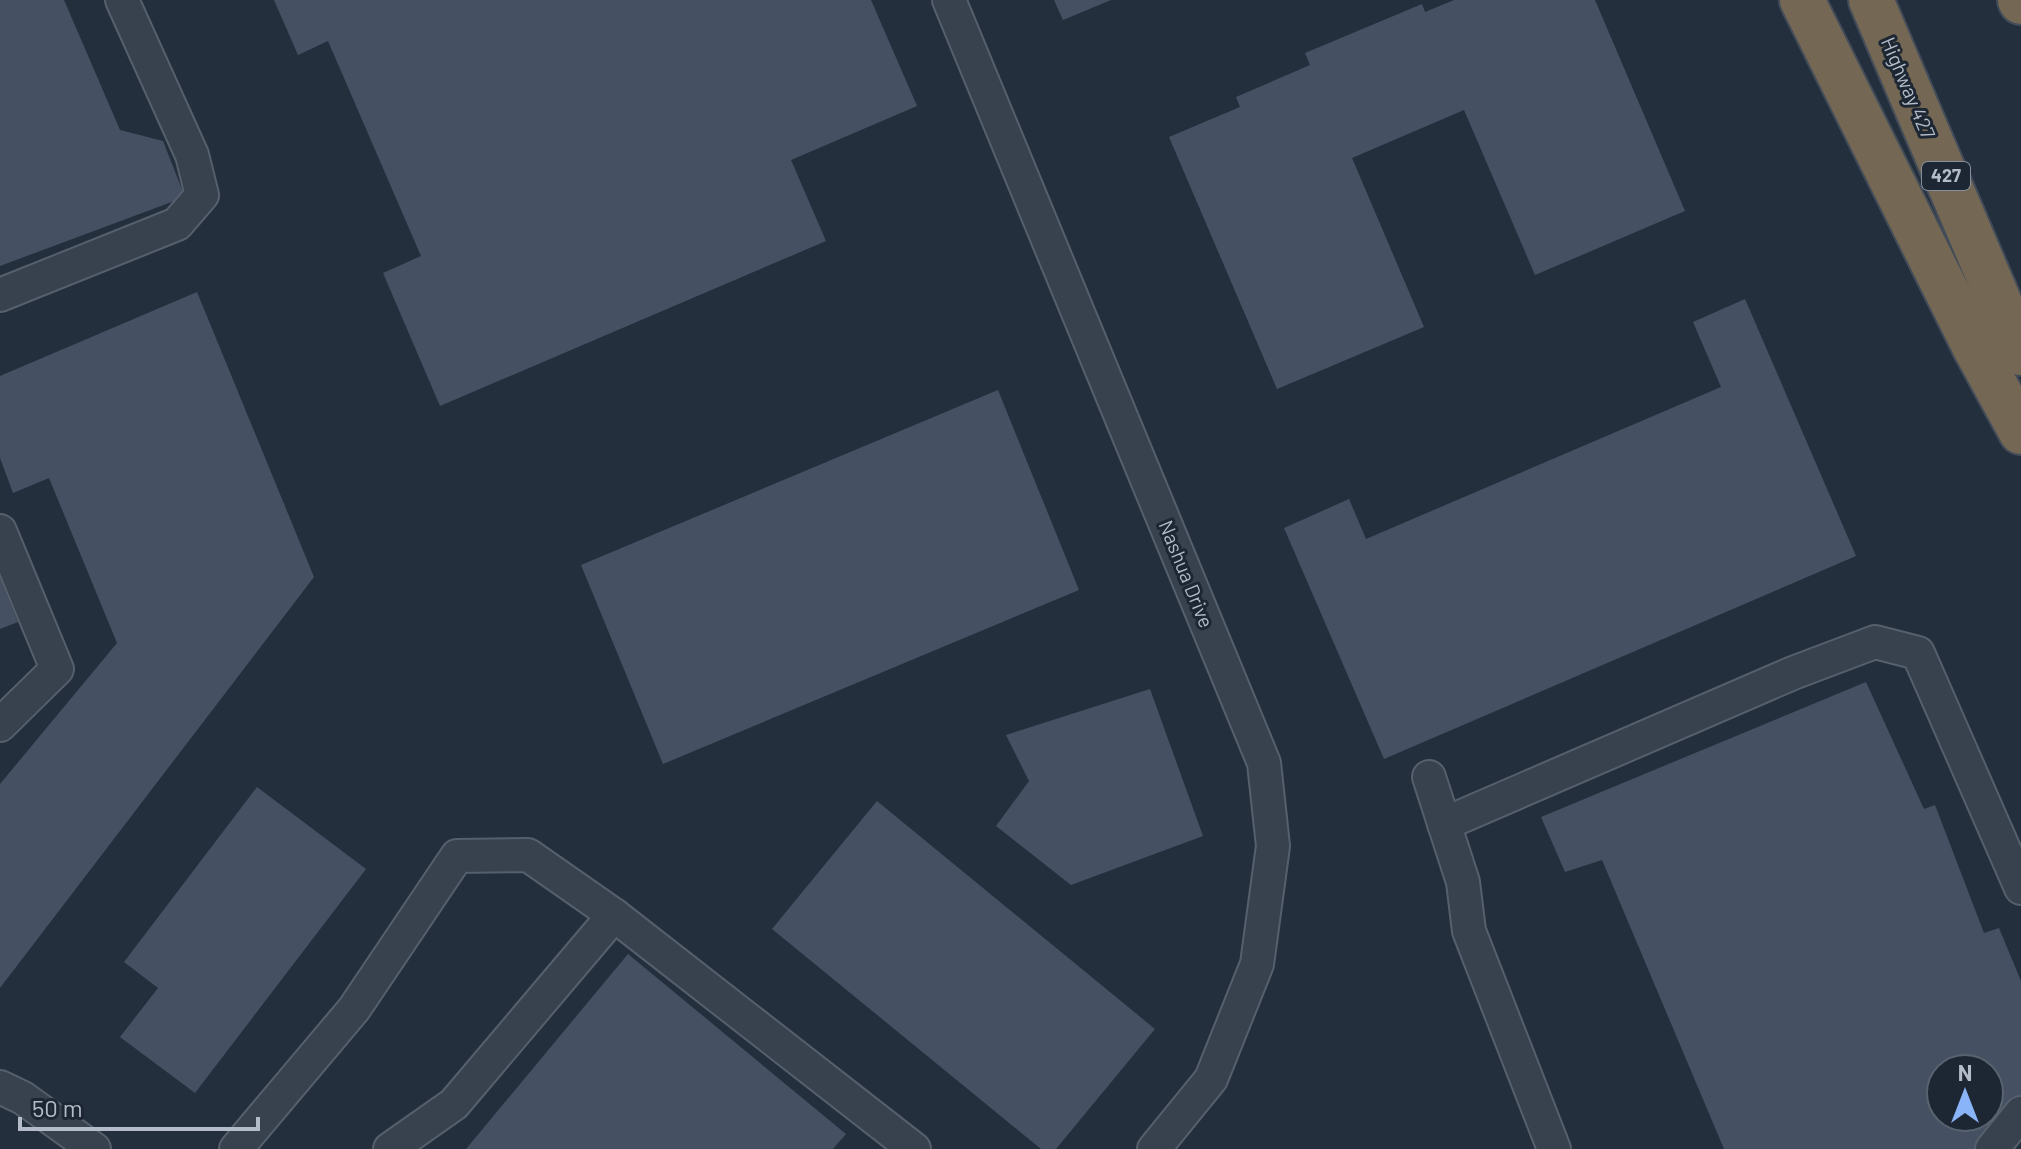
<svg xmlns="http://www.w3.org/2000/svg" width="2021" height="1149" font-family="Barlow,sans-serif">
<rect width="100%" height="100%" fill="#242f3e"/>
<g fill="#455162" fill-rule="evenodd">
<polygon points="0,0 64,0 120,130 163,141 185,197 0,266"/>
<polygon points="274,0 871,0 917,106 791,160 826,241 440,406 383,273 421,256 328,41 298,55"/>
<polygon points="1054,0 1111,0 1063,20"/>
<polygon points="1454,0 1595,0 1685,211 1535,275 1464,110 1352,158 1424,327 1277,389 1169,137 1240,107 1236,97 1310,65 1305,53 1422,4 1425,12"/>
<polygon points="197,292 314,577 0,988 0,784 117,643 49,478 13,493 0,458 0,376"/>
<polygon points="1745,299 1856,556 1384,759 1284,528 1349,499 1366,539 1721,387 1693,322"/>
<polygon points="998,390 1079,590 663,764 581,565"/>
<polygon points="0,578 18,622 0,629"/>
<path d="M1866 682 1924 809 1935 805 1984 933 1999 928 2021 981V1098L1980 1149H1724L1602 860 1565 872 1541 817ZM1941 1069H1989V1117H1941Z"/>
<polygon points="1150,689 1203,836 1071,885 996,826 1029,781 1006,735"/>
<polygon points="257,787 366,869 195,1093 120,1037 158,988 124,962"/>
<polygon points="877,801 1155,1029 1056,1149 1041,1149 772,929"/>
<polygon points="628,954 846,1134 833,1149 466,1149"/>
</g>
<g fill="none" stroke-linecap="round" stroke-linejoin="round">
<defs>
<g id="minor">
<polyline points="949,0 1264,763 1273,846 1257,964 1211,1079 1154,1149"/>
<polyline points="0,295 177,224 202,195 192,155 122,0"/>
<polyline points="0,531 57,669 0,725"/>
<polyline points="1429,777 1463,882 1469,931 1554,1149"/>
<polyline points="1444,824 1793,673 1875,642 1918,653 2021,888"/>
<polyline points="0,1087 23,1098 94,1149"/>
<polyline points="236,1149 354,1009 457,856 528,855 614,915"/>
<polyline points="390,1149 454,1104 614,915 914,1149"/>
<polyline points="1992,1149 2021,1113"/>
</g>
<g id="highway">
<polyline points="1802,0 1975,348 2021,432"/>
<polyline points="1871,0 2021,353"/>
<polyline points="2020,0 2021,2"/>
</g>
</defs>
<use href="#minor" stroke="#565f6c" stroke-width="36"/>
<use href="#highway" stroke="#434c59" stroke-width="48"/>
<use href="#minor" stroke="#38414e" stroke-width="32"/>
<use href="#highway" stroke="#746855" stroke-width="44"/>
</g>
<g text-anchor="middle" stroke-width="6" stroke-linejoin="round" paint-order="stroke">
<rect fill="#1d2633" stroke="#878f9c" stroke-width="2" x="1922" y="162" width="48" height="28" rx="6"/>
<g font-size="18" font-weight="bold" fill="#b4bcc9">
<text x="1946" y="182">427</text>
</g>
<g font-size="20" fill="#b4bcc9" stroke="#1d2633">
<text transform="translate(1908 88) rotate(67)" y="7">Highway 427</text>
<text transform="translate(1186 574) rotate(68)" y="7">Nashua Drive</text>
</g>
</g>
<g transform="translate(1965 1093)"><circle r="38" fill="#1d2633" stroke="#59626f" stroke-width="2"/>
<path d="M0-6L14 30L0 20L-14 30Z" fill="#8ab4f8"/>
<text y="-12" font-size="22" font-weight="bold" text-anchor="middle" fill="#b4bcc9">N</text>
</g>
<path d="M20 1117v12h238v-12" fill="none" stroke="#b4bcc9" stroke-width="4"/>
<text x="32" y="1117" font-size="24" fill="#b4bcc9" stroke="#1d2633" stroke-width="6" paint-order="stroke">50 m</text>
</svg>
